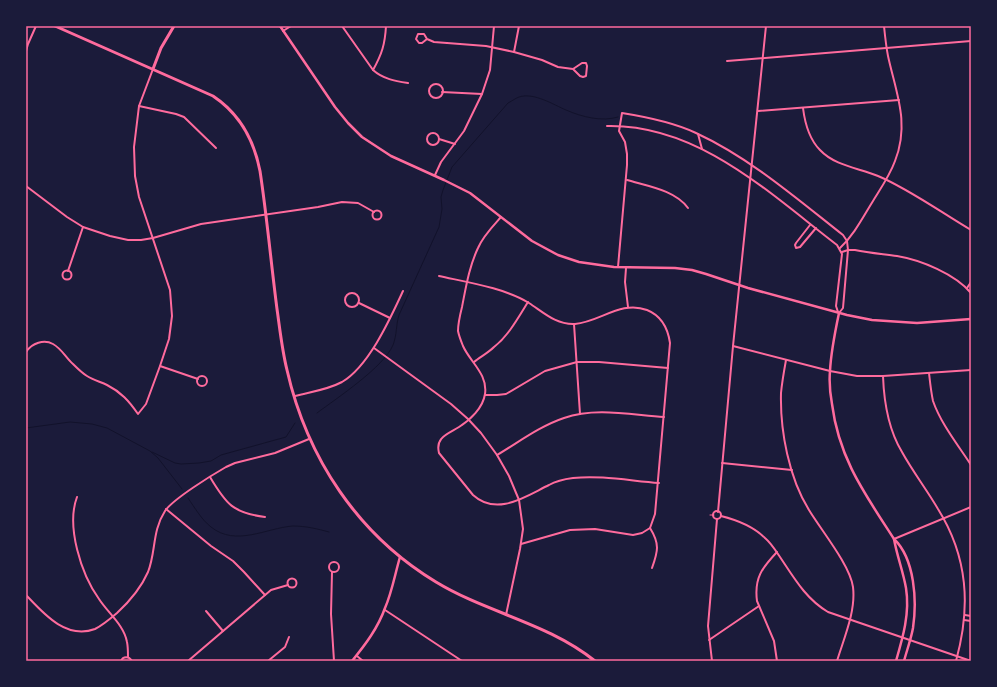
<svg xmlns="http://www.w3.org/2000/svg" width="997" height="687" font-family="'Fira Sans Condensed',sans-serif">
<rect width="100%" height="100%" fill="#1b1b3a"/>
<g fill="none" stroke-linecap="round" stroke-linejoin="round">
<g stroke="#12122b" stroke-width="1">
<path d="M317 413C337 398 384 367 393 345 397 335 396 324 399 315L439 227 442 209 441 197 443 190 452 167 508 103C512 101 516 98 519 97 534 92 554 105 566 110 582 117 602 122 618 117"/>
<polyline points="26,428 70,422 92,424 107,428 150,451 158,458 182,489"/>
<polyline points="152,452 175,463 181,464 199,463 211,461 221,455 286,437 295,423"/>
<path d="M188 498C195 508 201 519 211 527 236 547 266 528 293 526 306 526 318 529 329 532"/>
</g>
<polyline stroke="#ff6b9d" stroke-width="1" points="710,515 714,515"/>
<g stroke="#ff6b9d" stroke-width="2">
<path d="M342 26 373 70C383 79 395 81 408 83"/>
<polyline points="590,26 591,26"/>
<polyline points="283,31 291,26"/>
<polyline points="427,39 422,43 419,43 416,39 418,34 424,34 427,39 434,42 486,46 514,52 542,60 558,67 573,69 580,76 583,77 586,76 587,66 586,63 582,63 573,69"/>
<polyline points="26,51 28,44 36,26"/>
<polyline points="514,52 519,26"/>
<polyline points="727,61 971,41"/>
<path d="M373 70C382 54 385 44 386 26"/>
<circle cx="436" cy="91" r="7"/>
<polyline points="442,92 482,94"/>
<polyline points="139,106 176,114 184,117 216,148"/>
<path d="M803 108C805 124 809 139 820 150 835 166 859 168 878 176 909 189 942 213 971 230"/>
<polyline points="758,111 899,100"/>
<path d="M607 126C698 124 769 193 837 245L842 254 836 306 838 312"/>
<circle cx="433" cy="139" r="6"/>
<polyline points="698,134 702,149"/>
<polyline points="439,139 455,144"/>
<polyline points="435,175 441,162 464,131 482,94 490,70 494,26"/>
<path d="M627 180C647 186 675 190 688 208"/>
<polyline points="26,186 67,217 83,227 110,236 128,240 141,240 153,238 201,224 318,207 342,202 358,203 374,212"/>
<circle cx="377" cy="215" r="4.5"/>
<path d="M501 217C493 226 483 236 478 248 469 267 466 287 462 307 460 315 458 323 458 331 459 336 461 341 463 346 470 362 488 374 485 394 483 408 470 420 459 427 448 434 435 437 439 453L473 495C497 517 526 496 549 485 556 481 565 479 573 478 601 475 631 481 659 483"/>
<polyline points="810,225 796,243 795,245 796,248 800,247 816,228"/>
<path d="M840 248C854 235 863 217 873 201 881 188 890 175 895 161 910 123 896 93 888 56 886 46 885 36 884 26"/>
<path d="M842 252 848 250H855C869 253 883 254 897 256 921 260 955 274 971 293"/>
<path d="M618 267 627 165V154L625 142 619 131 622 113C647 117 673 122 696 133 750 158 796 198 843 235L847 241 848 250 843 308 839 313"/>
<polyline points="626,268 625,282 628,307"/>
<circle cx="67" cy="275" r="4.5"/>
<polyline points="68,271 83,227"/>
<path d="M439 276C466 282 505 288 529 303 543 312 556 325 575 324 600 322 621 300 647 310 662 316 668 329 670 343L655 514 650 528 642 533 633 535 595 529 570 530 521 544"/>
<polyline points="967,288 971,282"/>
<circle cx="352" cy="300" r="7"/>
<polyline points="359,303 390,318"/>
<polyline points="574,324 580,414"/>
<polyline points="733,346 830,371 857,376 883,376 971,370"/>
<polyline points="374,348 451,404 468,419 481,433 497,455 509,476 519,500 523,529 520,549 506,615"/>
<path d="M26 352C32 343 44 339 53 344 62 349 66 358 73 364 77 368 82 373 87 376 93 380 101 382 107 385 121 392 129 401 138 414L146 404 160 366 169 339 172 316 170 290 139 197 135 176 134 147 139 106 153 69"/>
<path d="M786 360C784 371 782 382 781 393 780 431 789 478 809 510 821 530 850 565 853 587 856 611 844 638 837 661"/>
<path d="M474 362C480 357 488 353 494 347 509 335 518 318 528 302"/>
<polyline points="160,366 198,379"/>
<path d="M929 373C930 382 931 392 933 401 941 424 958 445 971 465"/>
<path d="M883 376C884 403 888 429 902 452 913 472 927 490 938 509 968 557 971 607 956 661"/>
<circle cx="202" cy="381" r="5"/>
<polyline points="485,395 497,395 506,394 545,371 577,362 599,362 668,368"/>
<path d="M295 396C310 392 327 390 342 382 369 366 390 319 403 291"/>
<path d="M497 455C519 442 540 426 564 418 595 407 632 415 664 417"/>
<polyline points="722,463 792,470"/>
<path d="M210 477C226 504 233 513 265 517"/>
<path d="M77 497C66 526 81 574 99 599 108 613 124 625 127 642 128 647 128 652 128 657"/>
<polyline points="166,509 211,546 233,561 244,572 265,595"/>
<circle cx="717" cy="515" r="4"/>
<polyline points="718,512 733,346 766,26"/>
<path d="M721 516C737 520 753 526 765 538 771 543 776 551 780 557 794 578 806 599 828 612L971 661"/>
<path d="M650 528C660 544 658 551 652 568"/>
<polyline points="894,539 971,507"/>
<path d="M777 552C762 568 754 578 757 601L774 641 777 661"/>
<circle cx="334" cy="567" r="5"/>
<polyline points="332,572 331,614 334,661"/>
<circle cx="292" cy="583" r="4.5"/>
<path d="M26 595C43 613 66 640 95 629 103 625 110 619 117 613 130 601 141 588 148 572 156 552 152 531 165 511 173 499 212 475 226 467L235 463 275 453 309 439"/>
<polyline points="385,610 462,661"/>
<polyline points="206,611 223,631"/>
<polyline points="965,615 971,616"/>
<polyline points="964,620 971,621"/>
<polyline points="709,640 759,606"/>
<polyline points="357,656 363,661"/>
<path d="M121 661C123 656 129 656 132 661"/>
<polyline points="188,661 271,590 288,585"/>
<polyline points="268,661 285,647 289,637"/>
<polyline points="712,661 708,626 717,519"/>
</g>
<g stroke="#ff6b9d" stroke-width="2.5">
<polyline points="280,26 335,107 348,123 362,137 391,156 444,180 470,193 532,241 558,255 579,262 614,267 675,268 692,270 706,274 748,288 847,315 872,320 917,323 971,319"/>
<path d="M839 313C835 332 831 351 830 371 829 382 830 393 832 404 839 459 865 494 894 539 915 559 917 601 913 628 911 639 907 650 904 661"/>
<path d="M894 539C897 556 903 571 906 588 910 613 903 637 896 661"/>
<path d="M352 661C365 645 378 628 385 608 392 592 395 574 400 557"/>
</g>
<g stroke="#ff6b9d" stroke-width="3">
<path d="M55 26 213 96C240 114 254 140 260 171 267 217 271 263 277 309 280 330 282 350 287 370 307 458 358 535 436 582 487 613 548 623 595 661"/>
<polyline points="153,69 161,48 174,26"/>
</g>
</g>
<rect width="997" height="687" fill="none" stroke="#1b1b3a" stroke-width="54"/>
<rect x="27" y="27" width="943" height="633" fill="none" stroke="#ff6b9d" stroke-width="1.5"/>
</svg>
